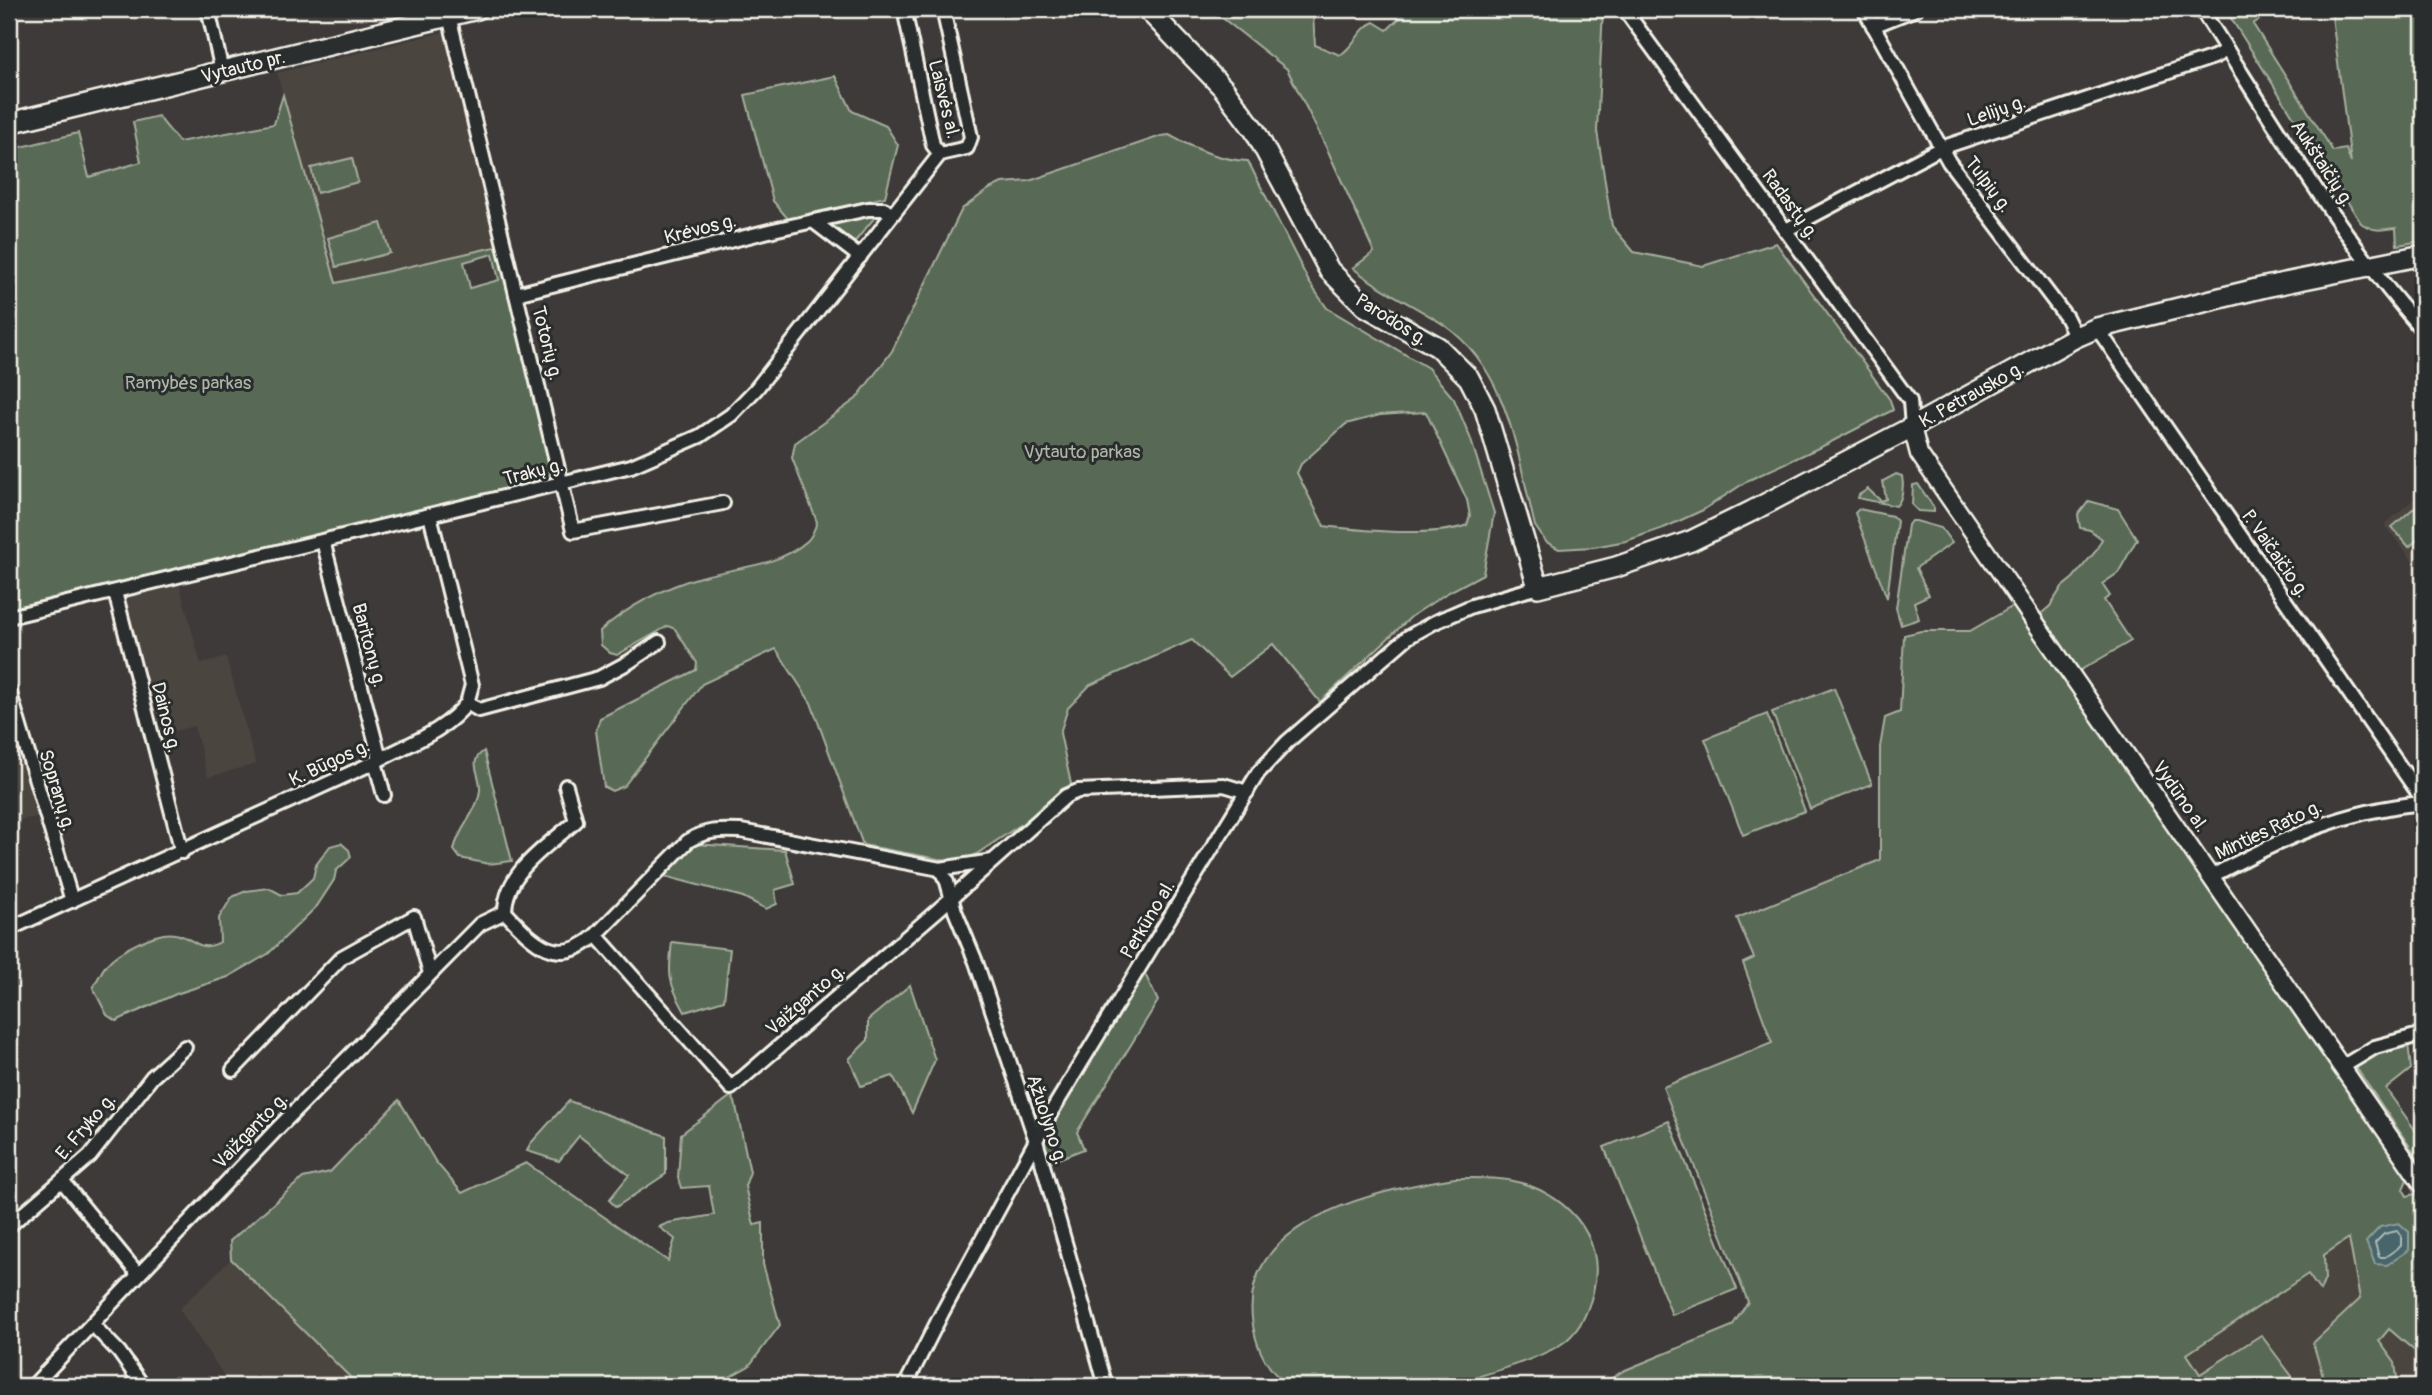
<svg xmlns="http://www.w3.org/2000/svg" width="2432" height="1395" font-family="Pangolin,sans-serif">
<rect width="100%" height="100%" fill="#3e3a39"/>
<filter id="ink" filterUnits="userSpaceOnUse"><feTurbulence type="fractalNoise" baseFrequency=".0143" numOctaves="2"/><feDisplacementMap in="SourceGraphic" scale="14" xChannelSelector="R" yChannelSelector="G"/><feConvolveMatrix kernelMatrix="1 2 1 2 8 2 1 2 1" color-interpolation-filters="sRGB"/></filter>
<g filter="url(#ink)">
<g fill="#4c4441">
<polygon points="448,31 499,246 336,283 277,73"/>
<polygon points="2423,491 2423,573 2384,525"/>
<polygon points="179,583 201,664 226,657 256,764 208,777 194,726 163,734 125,598"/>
<polygon points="9,710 40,816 9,823"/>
<polygon points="2408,1197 2423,1220 2423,1386 2162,1386 2150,1370"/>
<polygon points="231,1259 359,1386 231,1386 179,1309"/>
</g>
<g fill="#596b55" stroke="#a6ae9e" stroke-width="2" fill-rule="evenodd">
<path d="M1211 9H1317L1313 15 1315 45 1340 55C1354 47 1360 27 1374 22L1387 30 1409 9H1603L1597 131 1612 226 1634 252 1703 266 1776 243 1890 400 1893 410 1827 444 1749 480 1703 510 1666 527 1626 541 1594 547 1559 549 1546 542 1535 526C1517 455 1509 370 1444 325 1414 305 1381 291 1353 268L1374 252 1327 149 1287 69Z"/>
<path d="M2225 9H2276L2253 24 2333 151 2346 149 2351 163 2331 9H2423V241L2397 245 2396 228C2382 230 2373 232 2361 223Z"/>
<polygon points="835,76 852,111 886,126 898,145 885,197 788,219 773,201 745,95"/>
<path d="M283 95 336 283 499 246 551 473 549 476 488 493 9 612V150L78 133 89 177 141 162 133 122 158 116 179 142 274 124ZM493 254 499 280 470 288 464 262Z"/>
<path d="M1169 135C1194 148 1219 160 1248 161L1309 282 1327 308 1428 368 1454 399 1470 437 1494 513 1483 574 1447 593 1412 616 1320 702 1273 644 1230 677 1192 640 1090 685 1068 708 1060 733 1071 784 1040 812 966 861 938 859 863 845 811 703 776 649 702 684 624 786 612 791 604 787 596 731 600 718 696 670 697 663 675 629 668 626 617 655 610 653 601 645 600 631C628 606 665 587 700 577 736 567 778 567 807 541 812 537 815 528 817 522L792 458 795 443 856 399 892 351 962 209 989 189 1002 183 1029 181 1161 136ZM1426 412 1467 500 1470 516 1467 525C1433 538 1361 530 1324 526L1297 473 1301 464 1346 424 1380 415Z"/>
<polygon points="352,158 358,182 317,193 311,168"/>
<polygon points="871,215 876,216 853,244 830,226 830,223"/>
<polygon points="381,223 390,253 336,267 328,238"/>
<path d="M1896 474 1902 476C1904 486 1903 499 1896 506L1858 498 1859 495 1868 489 1881 501 1886 499 1883 481Z"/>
<polygon points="1918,484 1934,508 1934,512 1918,511 1912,505 1913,485"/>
<polygon points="2423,500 2423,535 2409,547 2392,527"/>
<polygon points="2089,501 2118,509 2137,539 2118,573 2102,584 2110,596 2104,600 2131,641 2079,671 2041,614 2050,606 2062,587 2073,578 2095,552 2102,539 2090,530 2080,528 2078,515"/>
<polygon points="1859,509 1892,516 1897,521 1887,598 1855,513"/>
<polygon points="1911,521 1916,521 1941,528 1952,543 1916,568 1929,595 1914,602 1919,619 1901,625 1896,608 1908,525"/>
<polygon points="2015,605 2409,1175 2403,1189 2407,1196 2415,1194 2423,1198 2423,1358 2389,1329 2379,1341 2395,1363 2398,1386 2326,1386 2313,1343 2360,1299 2349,1238 2324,1255 2325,1279 2320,1291 2308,1274 2187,1354 2200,1374 2261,1335 2294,1379 2292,1386 1600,1386 1623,1371 1732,1326 1748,1302 1663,1087 1772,1043 1743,963 1754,958 1737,918 1880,860 1880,747 1885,718 1900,712 1904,635 1921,631 1970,631"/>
<polygon points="1834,688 1872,784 1810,809 1772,712"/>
<polygon points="1767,714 1805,811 1743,835 1705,739"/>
<path d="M484 751 512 861 489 864 460 858 454 850C458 828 478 812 480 790 481 773 467 762 484 751Z"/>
<path d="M341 843 349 850 351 857 336 871 334 880 317 906 268 954 228 977 176 994 116 1021 107 1015 93 988C97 981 101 971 107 964 118 951 158 930 175 934 194 937 199 954 220 942L219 918 232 897 246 891 269 888 282 895 297 893 313 878 316 865 330 846Z"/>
<polygon points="695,844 785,850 795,884 775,890 777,904 766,909 743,897 664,876"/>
<path d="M672 942 730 949 724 1000 685 1012C668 982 668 975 672 942Z"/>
<polygon points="1144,972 1158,1001 1077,1132 1084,1149 1048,1163 1040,1142"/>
<polygon points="910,985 935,1060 912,1113 893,1076 861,1086 849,1059 868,1040 868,1020"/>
<polygon points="2408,1043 2411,1069 2386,1089 2423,1141 2423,1166 2355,1066 2389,1048"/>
<polygon points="731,1096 735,1102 750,1172 745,1186 754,1225 763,1223 763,1264 780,1325 749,1366 713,1386 359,1386 231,1259 230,1241 303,1178 330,1172 399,1100 435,1161 462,1193 526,1163 668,1261 675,1239 659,1227 668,1223 714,1215 709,1186 681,1188 678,1178 681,1134"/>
<polygon points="569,1101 666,1136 666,1174 616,1207 609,1200 629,1175 579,1136 559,1161 527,1151 530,1144"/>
<polygon points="1669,1121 1737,1289 1672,1315 1604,1147"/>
<path d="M1455 1178C1472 1178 1491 1177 1508 1180 1562 1189 1608 1235 1593 1292 1588 1313 1579 1333 1560 1345 1532 1362 1466 1382 1433 1386 1418 1388 1401 1386 1385 1386 1353 1386 1321 1386 1289 1386 1266 1370 1255 1346 1252 1318 1242 1218 1381 1189 1455 1178Z"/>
</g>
<polygon fill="#47656a" stroke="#8c9d9c" stroke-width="2" points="2399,1223 2409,1232 2409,1250 2387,1265 2375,1264 2366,1242 2380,1227"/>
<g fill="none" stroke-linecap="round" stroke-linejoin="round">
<polygon stroke="#afb9b6" stroke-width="2" points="2397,1231 2401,1236 2401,1246 2385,1257 2379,1257 2375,1243 2384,1234"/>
<defs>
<g id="minor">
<polyline points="208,9 222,71"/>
<polyline points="904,9 933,145 940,154"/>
<polyline points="1624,9 1910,401 1912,427"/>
<polyline points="1864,9 1949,162 2066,317 2076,337"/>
<path d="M2201 9C2271 118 2337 233 2423 331"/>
<polyline points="449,16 573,531 723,503"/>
<polyline points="1873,26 1916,9"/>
<polyline points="940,154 967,148 971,137 943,9"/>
<polyline points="813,221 860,257"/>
<polyline points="1786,230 1941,148 2214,57 2227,50"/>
<polyline points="516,294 773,230 868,209 884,209 892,215"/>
<polyline points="2097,328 2423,800"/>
<polyline points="430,515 472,685 467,703"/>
<polyline points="323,541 380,759"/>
<polyline points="115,592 182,852"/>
<polyline points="9,617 631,466 700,436 731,415 756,389 940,154"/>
<polyline points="9,690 72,901"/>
<polyline points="375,762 384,795"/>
<polyline points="940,869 947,882 955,911 976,962 1036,1141 1106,1386"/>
<path d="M2212 876C2281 839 2344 810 2423 803"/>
<path d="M505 912C505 871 548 846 576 821L566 786"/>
<path d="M9 929 375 762C407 744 444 733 467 703L479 710 599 678 629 662 659 642"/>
<path d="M596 935 688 841C706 830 720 830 741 831L940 869 993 861"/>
<polyline points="2342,1067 2375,1047 2423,1034"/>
<polyline points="233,1070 342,957 414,917 430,973"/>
<polyline points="62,1181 138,1274"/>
<polyline points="9,1226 90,1156 152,1077 185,1047"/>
<polyline points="92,1324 119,1352 143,1386"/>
<path d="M33 1386 278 1128 480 924 505 912C534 943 558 969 596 935L731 1088 938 910 1066 796 1078 791 1224 785 1247 792"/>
<polyline points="905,1386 942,1313 1053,1109 1258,773 1287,742 1408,637 1435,622 1472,606 1538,587"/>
</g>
<polyline id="tertiary" points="1912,427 1919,454 2423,1185"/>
<g id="primary">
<polyline points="1147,9 1223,88 1255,131 1329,270 1365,306 1438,347 1469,378 1485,409 1538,587 1616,567 1691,541 1752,511 1912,427 2076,337 2097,328 2265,287 2423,255"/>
<polyline points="9,123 477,9"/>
</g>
</defs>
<use href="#minor" stroke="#f4f1e8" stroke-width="18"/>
<use href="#tertiary" stroke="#f4f1e8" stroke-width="21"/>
<use href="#primary" stroke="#f4f1e8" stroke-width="24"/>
<use href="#minor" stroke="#2a2d2e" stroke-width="12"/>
<use href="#tertiary" stroke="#2a2d2e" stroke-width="16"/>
<use href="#primary" stroke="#2a2d2e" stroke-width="19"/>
</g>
</g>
<g text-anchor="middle" stroke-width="6" stroke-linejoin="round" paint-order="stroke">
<g font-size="19" fill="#f4f1e8" stroke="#2a2d2e">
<text transform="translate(243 66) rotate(-14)" y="7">Vytauto pr.</text>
<text transform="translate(945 99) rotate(76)" y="7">Laisvės al.</text>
<text transform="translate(1996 110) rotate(-19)" y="7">Lelijų g.</text>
<text transform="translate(2323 163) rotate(57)" y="7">Aukštaičių g.</text>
<text transform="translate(1989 184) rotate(53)" y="7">Tulpių g.</text>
<text transform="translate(1791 204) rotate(54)" y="7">Radastų g.</text>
<text transform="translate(700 228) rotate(-14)" y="7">Krėvos g.</text>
<text transform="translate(1392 319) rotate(32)" y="7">Parodos g.</text>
<text transform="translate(548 343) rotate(76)" y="7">Totorių g.</text>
<text transform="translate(1971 394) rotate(-29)" y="7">K. Petrausko g.</text>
<text transform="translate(533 471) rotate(-14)" y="7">Trakų g.</text>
<text transform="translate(2276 553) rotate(55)" y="7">P. Vaičaičio g.</text>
<text transform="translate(370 645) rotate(75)" y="7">Baritonų g.</text>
<text transform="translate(167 717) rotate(76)" y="7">Dainos g.</text>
<text transform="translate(329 762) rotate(-25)" y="7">K. Būgos g.</text>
<text transform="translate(58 790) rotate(73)" y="7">Sopranų g.</text>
<text transform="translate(2181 796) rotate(55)" y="7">Vydūno al.</text>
<text transform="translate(2268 829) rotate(-25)" y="7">Minties Rato g.</text>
<text transform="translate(1147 919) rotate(-59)" y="7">Perkūno al.</text>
<text transform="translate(805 999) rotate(-41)" y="7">Vaižganto g.</text>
<text transform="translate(1048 1119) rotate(72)" y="7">Ąžuolyno g.</text>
<text transform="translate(85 1126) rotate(-49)" y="7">E. Fryko g.</text>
<text transform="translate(250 1130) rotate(-46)" y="7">Vaižganto g.</text>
</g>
<g font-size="19" fill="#aeb5a6" stroke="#2a2d2e">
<text x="188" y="389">Ramybės parkas</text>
<text x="1082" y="458">Vytauto parkas</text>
</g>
</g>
<rect width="2432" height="1395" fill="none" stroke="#2a2d2e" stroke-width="35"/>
<rect x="18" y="18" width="2397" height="1360" fill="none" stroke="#f4f1e8" stroke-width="2.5" filter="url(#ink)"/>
</svg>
